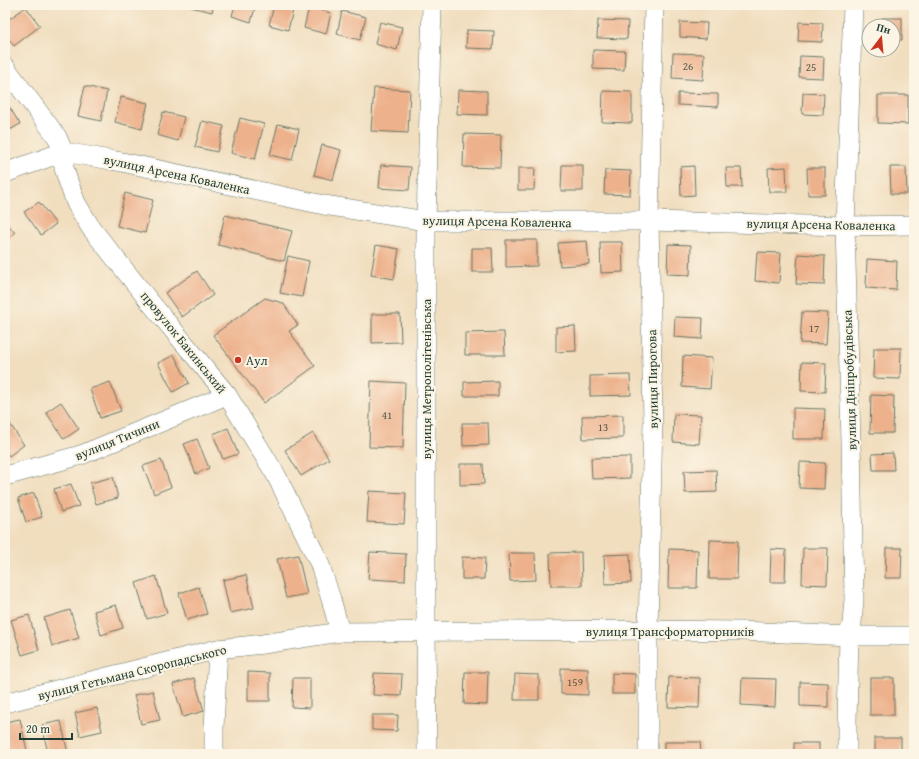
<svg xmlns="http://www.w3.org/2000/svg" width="919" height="759" font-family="'Gentium Book Plus',serif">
<rect width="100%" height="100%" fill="#fcf5e5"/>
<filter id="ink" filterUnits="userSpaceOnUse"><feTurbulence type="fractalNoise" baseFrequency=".025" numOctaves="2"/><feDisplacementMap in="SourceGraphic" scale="8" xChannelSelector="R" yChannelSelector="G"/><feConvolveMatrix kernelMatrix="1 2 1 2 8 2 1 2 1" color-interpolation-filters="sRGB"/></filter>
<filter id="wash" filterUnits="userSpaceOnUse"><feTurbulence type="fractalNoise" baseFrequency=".012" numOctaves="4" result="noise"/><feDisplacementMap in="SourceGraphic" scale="16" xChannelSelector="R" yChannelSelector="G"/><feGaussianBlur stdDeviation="0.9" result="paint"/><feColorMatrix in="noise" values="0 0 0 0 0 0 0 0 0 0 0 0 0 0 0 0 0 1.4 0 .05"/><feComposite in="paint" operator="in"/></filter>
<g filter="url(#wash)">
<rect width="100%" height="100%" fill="#f1debf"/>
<g id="blocks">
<g fill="#edb18b">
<polygon points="192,5 214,5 212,12 191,7"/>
<polygon points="235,5 256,5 251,22 232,16"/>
<polygon points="274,5 294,6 288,30 269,25"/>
<polygon points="26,7 40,26 14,46 5,34 5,22"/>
<polygon points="309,7 331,13 326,34 304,28"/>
<polygon points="342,11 366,17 360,40 337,34"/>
<polygon points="882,18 902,18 902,40 893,40 893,26 882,26"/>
<polygon points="598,20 628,21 627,39 597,38"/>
<polygon points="380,22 402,27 397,50 375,44"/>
<polygon points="680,22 707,23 706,39 680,37"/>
<polygon points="799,22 823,23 822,42 798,41"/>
<polygon points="467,30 494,31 493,49 466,48"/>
<polygon points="593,50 625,51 624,70 593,69"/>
<polygon points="673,53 704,54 703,80 672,78"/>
<polygon points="800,56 824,57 823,78 799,77"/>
<polygon points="85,86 107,91 101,121 78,116"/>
<polygon points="374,88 410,90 408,133 371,131"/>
<polygon points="458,90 487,91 487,115 457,114"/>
<polygon points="603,91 632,92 632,123 602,122"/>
<polygon points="678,93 718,94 718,107 678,105"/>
<polygon points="803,93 824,94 823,115 802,114"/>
<polygon points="878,95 908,95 908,124 878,123"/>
<polygon points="121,97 148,103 142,129 115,122"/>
<polygon points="5,100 20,124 5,133"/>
<polygon points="163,112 184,117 178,141 157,135"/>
<polygon points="240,118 264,124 255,159 231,153"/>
<polygon points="202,121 224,126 217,152 195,147"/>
<polygon points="278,124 299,129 292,160 270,155"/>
<polygon points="464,134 501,135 500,168 463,167"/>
<polygon points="322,145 341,150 333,180 314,175"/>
<polygon points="381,165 411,167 409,190 379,188"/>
<polygon points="562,165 583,165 583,191 561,191"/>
<polygon points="694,166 695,195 681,196 680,167"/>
<polygon points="786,167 787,192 769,192 768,168"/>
<polygon points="890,167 906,167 907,194 891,194"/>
<polygon points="518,168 535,168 534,190 518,190"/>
<polygon points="726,168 741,168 742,187 727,187"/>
<polygon points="807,168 825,168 825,195 808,195"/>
<polygon points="605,170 631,171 630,195 604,194"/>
<polygon points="125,193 153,200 145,233 117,226"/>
<polygon points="39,202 56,224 41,235 24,212"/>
<polygon points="225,215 292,231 284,261 218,245"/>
<polygon points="5,221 15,233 5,241"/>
<polygon points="506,240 537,240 537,266 506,267"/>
<polygon points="587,241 589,264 560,266 558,243"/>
<polygon points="600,242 622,242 623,272 601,273"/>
<polygon points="668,244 691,245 690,275 667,274"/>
<polygon points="376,245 399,249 394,279 371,275"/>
<polygon points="472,248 492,248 493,272 472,272"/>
<polygon points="757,252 781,253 779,283 755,281"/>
<polygon points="798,254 825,256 824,285 796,284"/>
<polygon points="288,256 309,261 302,297 280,293"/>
<polygon points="867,259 897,261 896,290 866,288"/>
<polygon points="197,271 213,295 182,317 165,293"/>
<polygon points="265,298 283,303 298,325 289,331 315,366 264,403 213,335"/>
<polygon points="802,312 828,313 826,344 800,343"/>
<polygon points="372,314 400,314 401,342 372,343"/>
<polygon points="675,317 703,318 702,339 674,337"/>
<polygon points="575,326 576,351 556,352 556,327"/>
<polygon points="504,332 505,355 465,355 465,333"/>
<polygon points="874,348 901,348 900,379 873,378"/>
<polygon points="174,355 189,383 173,392 158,363"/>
<polygon points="683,356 712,358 710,389 682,387"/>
<polygon points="802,362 826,363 825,392 801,391"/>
<polygon points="630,375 631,395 590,396 590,376"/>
<polygon points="371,381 405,383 403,448 369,447"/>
<polygon points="498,381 498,396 464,396 464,382"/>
<polygon points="110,382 121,411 100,418 90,389"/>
<polygon points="871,395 894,396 893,433 870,433"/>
<polygon points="61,402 79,429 64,439 46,412"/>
<polygon points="793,408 825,409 824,439 793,439"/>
<polygon points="674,414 701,415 699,444 673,442"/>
<polygon points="623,415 623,438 583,439 582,416"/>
<polygon points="8,421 24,445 9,456 5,450 5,423"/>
<polygon points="462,423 488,423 489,445 463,446"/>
<polygon points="228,428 238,454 223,459 213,434"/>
<polygon points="313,433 329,459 301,476 285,450"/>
<polygon points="197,439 209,468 196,474 184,444"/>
<polygon points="893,453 894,470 873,470 872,454"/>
<polygon points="630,457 630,478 592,479 591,458"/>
<polygon points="161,460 171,487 154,494 143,466"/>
<polygon points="800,462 825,463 824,489 799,488"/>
<polygon points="460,464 483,464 484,484 460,485"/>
<polygon points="716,470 717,492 685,493 684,471"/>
<polygon points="113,477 118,498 96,504 90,483"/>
<polygon points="71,484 79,506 61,512 54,489"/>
<polygon points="369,491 406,493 404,524 367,522"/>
<polygon points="34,493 42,517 26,522 18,498"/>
<polygon points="710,540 738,541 737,579 709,579"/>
<polygon points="803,548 828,548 827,585 802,584"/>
<polygon points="886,548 902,548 901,578 885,578"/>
<polygon points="669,549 698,550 697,588 668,588"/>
<polygon points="771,549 786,550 785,582 770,582"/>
<polygon points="370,552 406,554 405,581 368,579"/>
<polygon points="581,552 582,586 551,586 550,553"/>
<polygon points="509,553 535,553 536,580 510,581"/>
<polygon points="630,554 631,583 605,584 604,555"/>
<polygon points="298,555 307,594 286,598 277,559"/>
<polygon points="462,557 485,558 484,579 462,579"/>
<polygon points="246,575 254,608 230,613 223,580"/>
<polygon points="156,576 167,613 147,619 136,583"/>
<polygon points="199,587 207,614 187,620 179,593"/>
<polygon points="116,605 123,628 101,635 94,611"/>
<polygon points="70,610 79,638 52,646 44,618"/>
<polygon points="29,615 39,650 22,655 11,620"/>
<polygon points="561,668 588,669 588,695 561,694"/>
<polygon points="248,672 270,673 270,701 248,701"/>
<polygon points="465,672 488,672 487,705 464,704"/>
<polygon points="374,673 402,674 401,696 373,695"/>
<polygon points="612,673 635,674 635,694 612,694"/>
<polygon points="515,674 539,675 539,700 514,700"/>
<polygon points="669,677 700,678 699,708 668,707"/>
<polygon points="194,678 204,711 183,717 173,684"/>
<polygon points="293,678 310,678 310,708 292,707"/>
<polygon points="742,678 776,679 775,707 741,705"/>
<rect x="870" y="678" width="24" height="37"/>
<polygon points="800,682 828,683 828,707 800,706"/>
<polygon points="153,691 160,720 141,724 134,695"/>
<polygon points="97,708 102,731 80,736 75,713"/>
<polygon points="372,715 398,715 397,731 372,730"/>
<polygon points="20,719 27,751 12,754 5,754 5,722"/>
<polygon points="61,721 68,754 48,754 42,725"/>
<rect x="875" y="738" width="26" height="16"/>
<polygon points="664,742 700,742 701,754 664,754"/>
<rect x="794" y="743" width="25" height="11"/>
</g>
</g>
</g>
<g filter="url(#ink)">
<use href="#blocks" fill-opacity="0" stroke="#687565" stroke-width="1"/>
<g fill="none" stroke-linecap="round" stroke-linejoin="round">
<defs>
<g id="minor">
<polyline points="5,67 57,137 60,144 63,152 64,168 68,181 76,203 91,228 150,302 227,395 276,475 319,562 331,599 340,632"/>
<polyline points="5,173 63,152 88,156 122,162 324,205 426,221 649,221 845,226 914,225"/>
<polyline points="5,476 81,455 227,395"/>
<polyline points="5,703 218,649 263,644 340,632 648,630 742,631 849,636 914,636"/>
<polyline points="214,754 214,728 218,649"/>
<polyline points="427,754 426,631 426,221 432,5"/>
<polyline points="648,754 648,630 653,422 649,221 654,5"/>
<polyline points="847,754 847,721 849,636 852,623 854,599 851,442 845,226 853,5"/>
</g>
</defs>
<use href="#minor" stroke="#687565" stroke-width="20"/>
<use href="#minor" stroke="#fff" stroke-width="19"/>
</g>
</g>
<circle fill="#c8321e" stroke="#fcf5e5" stroke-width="1.5" cx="238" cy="360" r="4"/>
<g text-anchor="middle" stroke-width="4" stroke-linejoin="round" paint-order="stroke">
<g font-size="11" fill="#525a4a">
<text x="688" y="70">26</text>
<text x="811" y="71">25</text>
<text x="814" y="332">17</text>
<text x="387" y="419">41</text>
<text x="603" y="431">13</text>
<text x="575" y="686">159</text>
</g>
<g font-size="13" fill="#1f3d34" stroke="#fcf5e5">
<text transform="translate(177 174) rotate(12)" y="5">вулиця Арсена Коваленка</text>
<text transform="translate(497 221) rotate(1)" y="5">вулиця Арсена Коваленка</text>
<text transform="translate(821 224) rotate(1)" y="5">вулиця Арсена Коваленка</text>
<text transform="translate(184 342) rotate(51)" y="5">провулок Бакинський</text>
<text transform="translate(426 379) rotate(-90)" y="5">вулиця Метрополітенівська</text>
<text transform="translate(652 379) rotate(-91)" y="5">вулиця Пирогова</text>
<text transform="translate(849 380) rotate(-92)" y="5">вулиця Дніпробудівська</text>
<text transform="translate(117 439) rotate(-22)" y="5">вулиця Тичини</text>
<text x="670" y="636">вулиця Трансформаторників</text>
<text transform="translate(132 672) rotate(-14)" y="5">вулиця Гетьмана Скоропадського</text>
</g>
<g font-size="13" fill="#1f3d34" stroke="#fcf5e5" text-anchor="start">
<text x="246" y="365">Аул</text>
</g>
</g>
<rect width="919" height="759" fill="none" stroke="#fcf5e5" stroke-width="20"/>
<g transform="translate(881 38) rotate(16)"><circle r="19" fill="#fcf5e5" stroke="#a4ab9e"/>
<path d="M0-3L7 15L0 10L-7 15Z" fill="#c8321e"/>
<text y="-6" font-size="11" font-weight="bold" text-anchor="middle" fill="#1f3d34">Пн</text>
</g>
<path d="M20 733v6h52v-6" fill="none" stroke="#1f3d34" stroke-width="2"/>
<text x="26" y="733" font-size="12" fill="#1f3d34" stroke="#fcf5e5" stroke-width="3" paint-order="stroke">20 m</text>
</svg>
